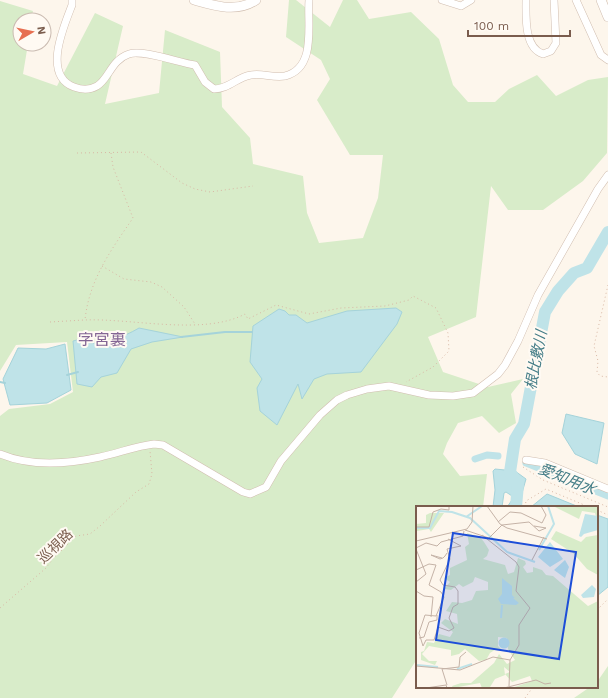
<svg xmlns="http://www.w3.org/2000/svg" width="608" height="698" font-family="'Work Sans','Noto Sans JP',sans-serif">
<rect width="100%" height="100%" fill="#fdf6ec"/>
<g fill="#d8ecc9">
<polygon points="289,0 296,0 330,27 343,0 357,0 369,19 411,12 439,39 453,85 468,102 495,102 509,89 537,75 556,96 588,80 608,77 607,153 583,181 543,210 508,210 491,186 476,317 428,337 443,372 488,387 523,379 511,394 516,423 499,433 482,416 458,423 447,443 443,454 460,476 487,474 483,507 417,507 417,659 392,698 0,698 0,416 9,409 50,404 73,392 67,342 16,345 0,371 0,1 33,11 31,20 20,20 20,44 28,44 23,74 57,86 95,13 123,26 105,104 159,93 165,30 220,52 222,107 250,138 253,164 303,176 307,213 319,243 363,238 378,198 383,155 350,155 317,100 330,79 321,60 286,37"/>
<polygon points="608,666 608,698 574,698 590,687 597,687 597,682"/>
</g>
<g fill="#bfe3e8" stroke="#a5d3da">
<polygon points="396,308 402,312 397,324 361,372 327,374 314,379 302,399 298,384 277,425 260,411 257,388 262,379 250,362 253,326 279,309 285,311 289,315 296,315 307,323 347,311"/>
<path d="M139 328 183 337 152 342 131 349 117 373 101 377 92 387 77 384 73 341 77 340C94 349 124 337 139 328Z"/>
<polygon points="65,344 71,390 47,403 10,405 3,379 18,348 46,349"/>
<polygon points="566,414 604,423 597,464 575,454 562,433"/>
<polygon points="495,469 515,471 526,479 518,507 507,507 512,500 512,496 506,492 504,493 502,507 493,507 495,490 493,471"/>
<polygon points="547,494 579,507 531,507"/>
<polygon points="597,515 608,519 608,587 597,596"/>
</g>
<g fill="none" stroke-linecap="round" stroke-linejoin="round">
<g stroke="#a5d3da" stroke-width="2">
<polyline points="181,337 225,332 252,332"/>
<polyline points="67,375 78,372"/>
<polyline points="0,382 5,383"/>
</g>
<g stroke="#bfe3e8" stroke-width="7">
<polyline points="475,459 487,455 498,456"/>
<polyline points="526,463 608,496"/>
</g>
<polyline stroke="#bfe3e8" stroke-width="12" points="516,507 518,484 510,472 515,439 524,424 545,312 558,291 574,273 587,268 608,232"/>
<defs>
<g id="minor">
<path d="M72 0V5C64 26 42 75 74 87 82 90 90 90 97 86 109 79 111 60 129 54 142 49 180 63 195 65L205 82 214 89C229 89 237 77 251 75 262 73 273 78 285 76 317 68 307 24 309 0"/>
<polyline points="442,0 461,6 471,0"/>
<path d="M526 0C526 17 524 48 543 54L551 51 556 43 554 0"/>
<polyline points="576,0 601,55 608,60"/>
<path d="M0 454C31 467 68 464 100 457 119 453 136 446 154 444L163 445 243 492 250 494 266 487 281 461 320 415 337 400 347 395 367 389 389 386 429 395 453 396 473 393 498 374 505 365 518 341 538 295 598 189 608 175"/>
<polyline points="526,460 545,463 608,489"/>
</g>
<g id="tertiary">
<path d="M194 0C215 6 237 13 256 0"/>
<polyline points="601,0 608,17"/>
</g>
</defs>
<use href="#minor" stroke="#d1beb0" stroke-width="8"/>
<use href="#tertiary" stroke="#d1beb0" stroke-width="10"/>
<g stroke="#d9b8a5" stroke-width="1" stroke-dasharray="1 3" stroke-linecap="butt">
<polyline points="77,153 141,152 182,183 195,189 210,192 253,186"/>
<path d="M111 153 113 167 133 218C111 250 89 280 85 320 131 318 204 336 245 314L248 319 276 305 309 314 341 308 385 306 409 300 413 296 436 308 448 333 449 351 433 367 406 382"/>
<polyline points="102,266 124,279 151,282 162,287 184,307 195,324"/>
<polyline points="608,285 594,346 598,361 597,372 600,376 608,377"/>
<polyline points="50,322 84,320"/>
<polyline points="523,467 543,480 608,507"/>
<polyline points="525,507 526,501 546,489 589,507"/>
<polyline points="597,510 608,515"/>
<polyline points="0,608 46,568 52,560 76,536 90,534 100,526 136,492 149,484 152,474 150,451"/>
<polyline points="597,610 608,599"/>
<polyline points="525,698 533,687"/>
</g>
<use href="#minor" stroke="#fff" stroke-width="7"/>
<use href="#tertiary" stroke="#fff" stroke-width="9"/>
</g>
<g text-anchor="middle" stroke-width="4" stroke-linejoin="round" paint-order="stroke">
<g font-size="14" fill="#7a5c4d" stroke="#fffaf3">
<text transform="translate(55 546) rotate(-44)" y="5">巡視路</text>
</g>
<g font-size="15" font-style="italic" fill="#437c86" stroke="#fffaf3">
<text transform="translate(536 360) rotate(-79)" y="5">根比敷川</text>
<text transform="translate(567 479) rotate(22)" y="5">愛知用水</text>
</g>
<g font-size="16" fill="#846695" stroke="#fffaf3">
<text x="102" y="345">字宮裏</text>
</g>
</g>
<g transform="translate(416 506)">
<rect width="182" height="182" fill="#fdf6ec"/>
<path d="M137 0H182V18L179 7 166 5 163 13ZM14 7H28L15 26 13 23 1 25 0 18 10 17V9ZM140 25 165 36 170 31 182 29V69L171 63 157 47 135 33ZM51 27 64 31 68 36 73 44 71 50 67 53 89 59 92 68 98 66 102 52 109 55 110 58 107 61 111 67 117 66V61L126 64 130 69 137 70 172 100 182 95V182H96L116 175 114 170 96 176 89 168 94 166 88 161 89 169 79 173 74 181 66 182 64 177 37 182 36 180 45 177H55L78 157 83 148 91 158 99 154 92 143 91 132 82 131V140L86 144 80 143 74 147 70 154 63 155 49 143 43 148 35 150V144L13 140 6 148 13 155H21L19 159 5 154V146L8 145 11 136 18 137 23 128 34 131 37 126 25 117 29 113 42 118 41 108 30 105 36 96 46 97 56 94 60 85 72 84V76L59 71 57 76 47 81 43 78 35 84 28 83 34 76 28 72 34 69V62L51 54 49 41 53 38Z" fill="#d8ecc9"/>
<path d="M169 8 182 10V24L168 28 165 31 163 30ZM134 36 147 53 134 61 122 51ZM149 54 153 61 149 72 138 64ZM86 72 96 80V89L99 92H97L103 97 100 99 85 98 82 93 86 88ZM176 79 180 83 178 91 167 92 165 89ZM82.5 137a5.5 5.5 0 1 1 11 0a5.5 5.5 0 1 1-11 0Z" fill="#bfe3e8"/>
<path fill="none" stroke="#bfe3e8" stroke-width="2" d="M50 11 66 0M0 22H14L23 5 36 6 54 12 91 46 119 56M123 44 138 18 132 0M85 112 86 99M1 159 22 161M41 163 56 158"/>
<path fill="none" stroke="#c5b3a7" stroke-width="1" d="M71 0 84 18 91 22 131 33M82 16 94 6 105 7 126 17 130 9 125 0M0 21H13L17 6 25 3 33 4V0M49 24 73 32 86 19 113 16 123 25 130 22 118 20M66 29 100 56 103 61 100 85 114 102 103 119V139L94 154 93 180M0 35 51 23 56 16 57 0M0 42 10 37 21 40 25 36 47 30 48 25M0 43 10 68 0 76M26 52 15 49 24 53 27 52 29 50 31 47M116 54 128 31M0 64 13 58 20 59 13 79 25 86 28 91 20 110 9 109 3 127 7 140 10 134H18L22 121 33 125 38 122 33 112 37 101 42 98V85L39 81 27 79 24 74 34 53 31 43 45 40 32 33M0 85 8 90 17 91 15 111M3 132 8 131 13 116 21 114V109M0 160 44 164 77 151 94 154M26 163 43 161 44 151 50 146M26 163 31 179M10 182 30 179 31 182M88 182 120 174 129 178 135 177"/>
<path fill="#1d4ed8" fill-opacity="0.15" stroke="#1d4ed8" stroke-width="2" d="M37 27 160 46 143 153 20 134Z"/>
<rect width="182" height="182" fill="none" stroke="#7a5c4d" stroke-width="2"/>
</g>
<g transform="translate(32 32) rotate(81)"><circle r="19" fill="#fffaf3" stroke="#cabbb1"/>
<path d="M0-3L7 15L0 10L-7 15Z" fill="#e76f51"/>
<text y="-6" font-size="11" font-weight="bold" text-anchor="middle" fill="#7a5c4d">N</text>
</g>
<path d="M468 30v6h102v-6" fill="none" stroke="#7a5c4d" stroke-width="2"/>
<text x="474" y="30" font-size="12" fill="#7a5c4d" stroke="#fffaf3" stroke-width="3" paint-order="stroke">100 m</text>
</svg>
